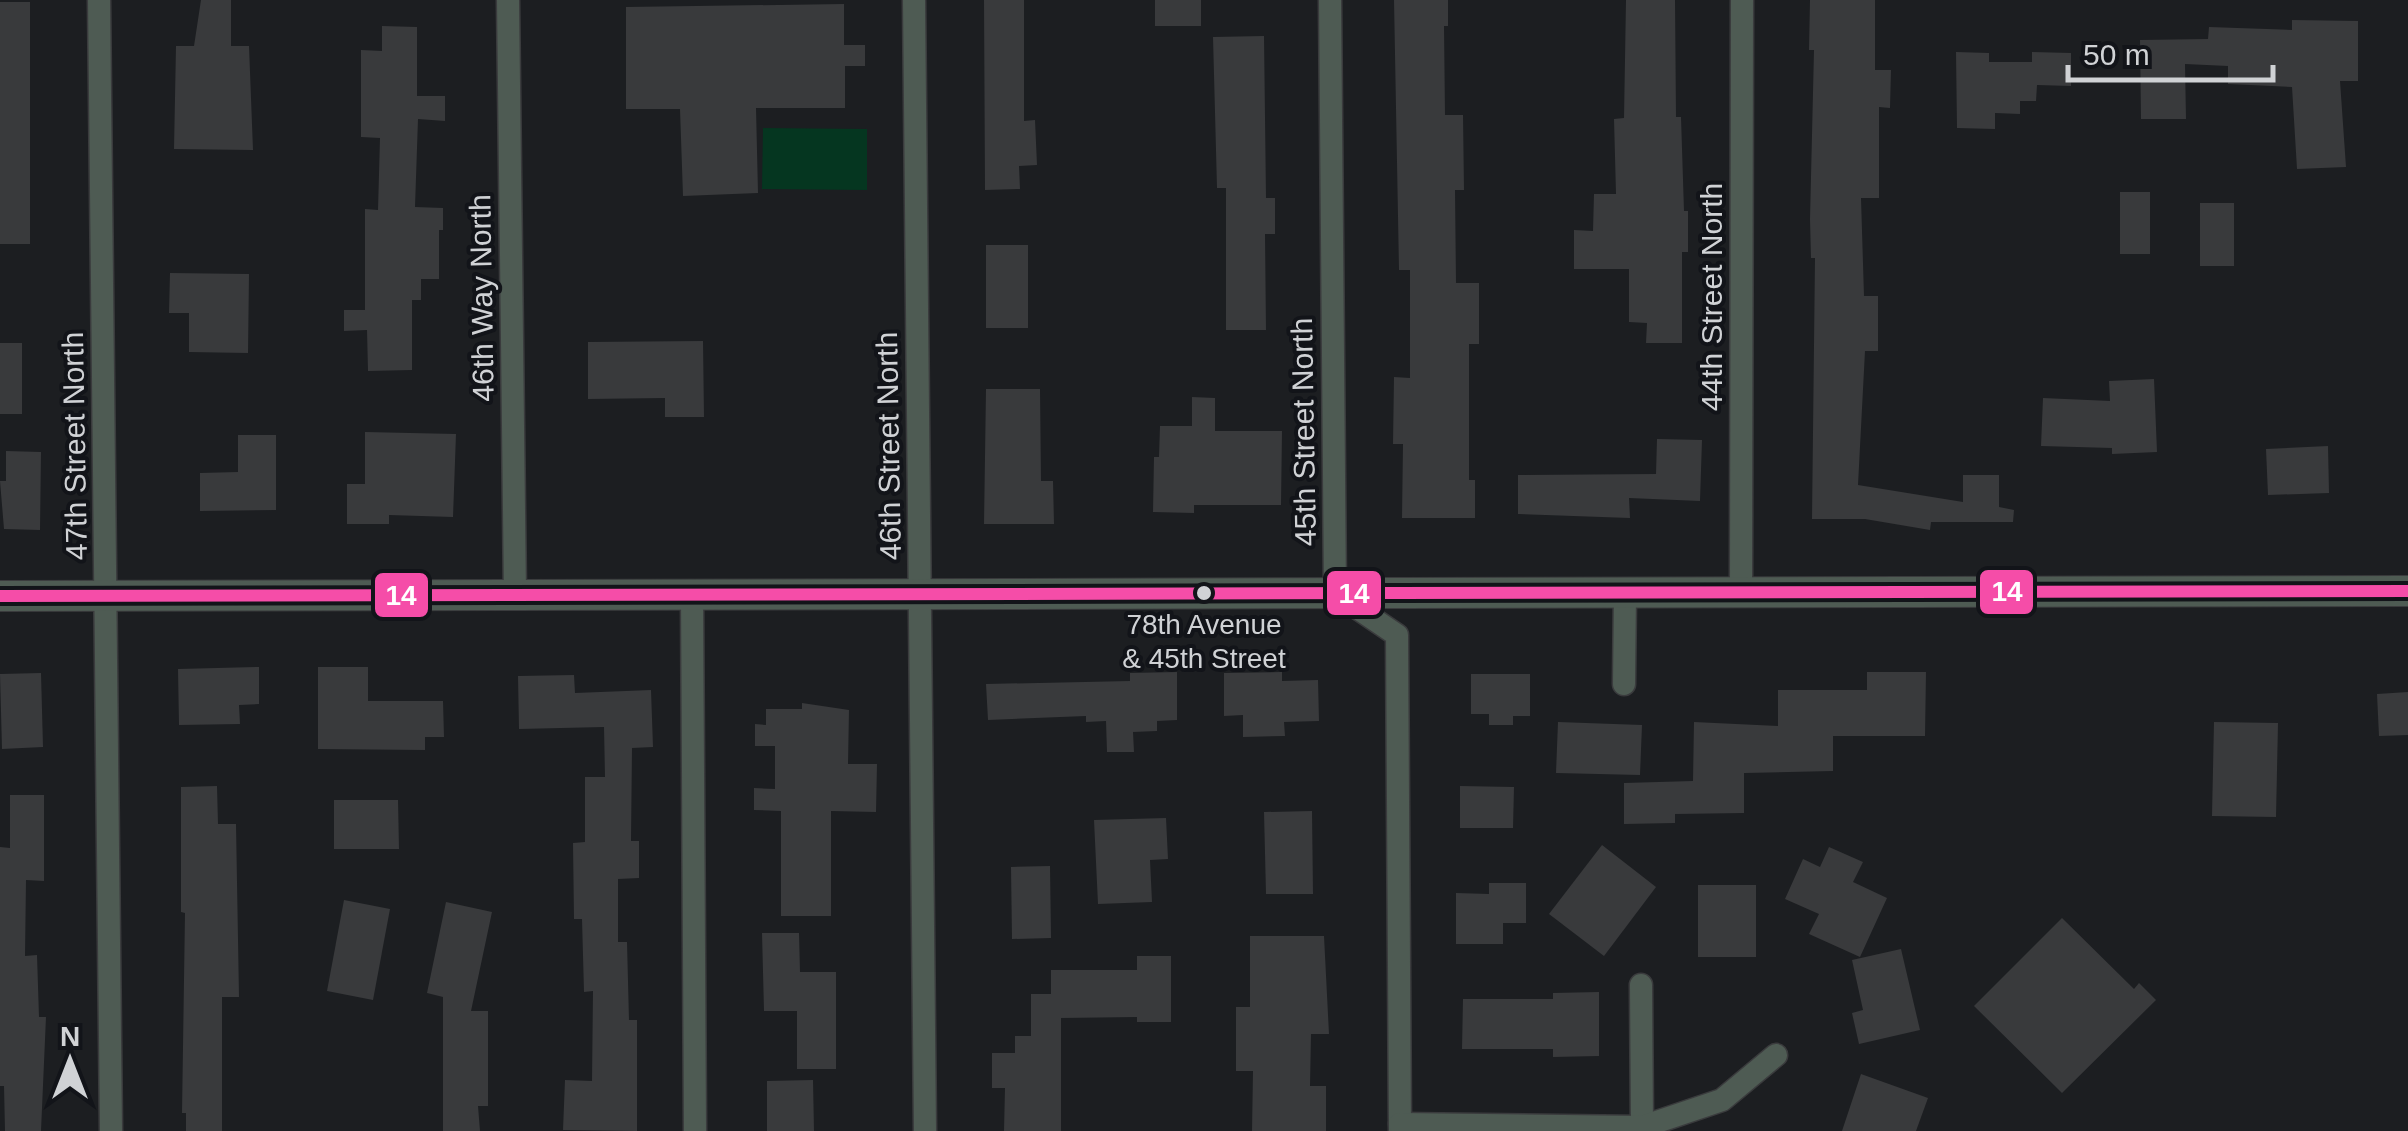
<svg xmlns="http://www.w3.org/2000/svg" width="2408" height="1131" font-family="Helvetica,sans-serif">
<rect width="100%" height="100%" fill="#1c1e21"/>
<polygon fill="#053620" points="763,128 867,129 867,190 762,189"/>
<g fill="#393a3c">
<polygon points="201,0 231,0 231,46 249,46 253,150 174,149 176,46 194,46"/>
<polygon points="984,0 1024,0 1024,121 1035,120 1037,165 1019,166 1020,189 985,190"/>
<rect x="1155" y="0" width="46" height="26"/>
<polygon points="1394,0 1448,0 1448,26 1444,26 1445,115 1463,115 1464,190 1455,190 1456,283 1479,283 1479,344 1469,344 1469,480 1475,480 1475,518 1402,518 1403,444 1393,444 1394,377 1410,378 1410,270 1399,270"/>
<polygon points="1626,0 1675,0 1676,117 1681,117 1684,211 1688,211 1688,252 1682,252 1682,343 1646,343 1647,323 1629,322 1629,269 1574,269 1574,230 1593,231 1594,194 1616,194 1614,119 1624,118"/>
<polygon points="1810,0 1875,0 1875,70 1891,70 1890,108 1879,107 1879,198 1861,198 1864,296 1878,296 1878,351 1865,351 1858,485 1963,502 1963,475 1999,475 1999,507 2014,510 2013,522 1931,522 1930,530 1865,519 1812,519 1815,258 1811,258 1810,219 1814,50 1809,50"/>
<rect x="0" y="2" width="30" height="242"/>
<polygon points="844,4 844,45 865,45 865,66 845,66 845,108 756,108 758,193 683,196 680,109 626,109 626,7"/>
<polygon points="2292,20 2358,21 2358,81 2340,81 2346,167 2297,169 2292,87 2228,84 2228,66 2185,64 2186,119 2141,119 2140,40 2208,39 2209,27 2292,30"/>
<polygon points="382,26 417,27 417,96 445,96 445,121 418,119 415,207 443,208 443,230 439,230 439,279 421,279 421,300 412,300 412,370 368,371 367,330 344,331 344,310 365,310 365,209 378,210 380,138 361,137 361,50 382,51"/>
<polygon points="1264,36 1266,198 1275,198 1275,234 1265,234 1266,330 1226,330 1226,188 1217,188 1213,37"/>
<polygon points="1956,52 1989,53 1989,62 2032,62 2032,52 2071,53 2071,86 2037,85 2036,101 2020,101 2020,114 1995,113 1995,129 1957,128"/>
<rect x="2120" y="192" width="30" height="62"/>
<rect x="2200" y="203" width="34" height="63"/>
<rect x="986" y="245" width="42" height="83"/>
<polygon points="170,273 249,274 248,353 189,352 189,313 169,313"/>
<polygon points="703,341 704,417 665,417 665,398 588,399 588,342"/>
<rect x="0" y="343" width="22" height="71"/>
<polygon points="2154,379 2157,452 2112,454 2112,448 2041,446 2043,398 2110,401 2109,381"/>
<polygon points="986,389 1040,389 1041,481 1053,481 1054,524 984,524"/>
<polygon points="1192,397 1215,398 1215,431 1282,431 1281,505 1194,505 1194,513 1153,512 1154,457 1159,457 1160,426 1192,426"/>
<polygon points="365,432 456,434 453,517 389,515 389,524 347,524 347,484 365,484"/>
<polygon points="238,435 276,435 276,510 200,511 200,473 238,472"/>
<polygon points="1657,439 1702,440 1700,501 1629,498 1630,518 1518,514 1518,475 1656,474"/>
<polygon points="2328,446 2329,493 2268,495 2266,449"/>
<polygon points="6,451 41,452 40,530 4,529 0,481 6,481"/>
<polygon points="259,667 259,704 239,705 240,724 179,725 178,669"/>
<polygon points="318,667 368,667 368,701 443,701 444,737 425,737 425,750 318,749"/>
<polygon points="1177,672 1177,720 1157,721 1157,731 1133,732 1134,752 1107,752 1106,721 1086,722 1086,716 988,720 986,684 1130,681 1130,673"/>
<polygon points="1282,672 1282,681 1318,680 1319,721 1284,722 1285,736 1243,737 1243,715 1224,716 1224,673"/>
<polygon points="1867,672 1926,672 1925,736 1833,736 1833,771 1744,773 1744,813 1675,814 1675,823 1624,824 1624,783 1693,781 1694,722 1778,726 1778,690 1867,690"/>
<polygon points="41,673 43,747 2,749 0,674"/>
<polygon points="1471,674 1530,674 1530,716 1513,716 1513,725 1489,725 1489,714 1471,714"/>
<polygon points="574,675 575,693 651,690 653,747 632,748 631,841 639,841 639,878 618,879 618,942 627,942 629,1020 637,1020 637,1131 563,1130 565,1080 592,1081 593,991 584,992 582,919 574,919 573,843 585,842 585,777 605,777 604,727 519,729 518,676"/>
<polygon points="2408,692 2408,735 2379,736 2377,694"/>
<polygon points="802,703 849,710 848,764 877,764 876,812 831,811 831,916 781,916 781,811 754,810 754,788 775,789 775,746 755,746 755,724 766,725 766,709 802,709"/>
<polygon points="1558,722 1642,725 1640,775 1556,773"/>
<polygon points="2214,722 2278,723 2276,817 2212,816"/>
<polygon points="217,786 218,824 236,824 239,997 222,997 222,1131 186,1131 186,1113 182,1113 185,913 181,912 181,787"/>
<polygon points="1460,786 1514,787 1513,828 1460,828"/>
<polygon points="10,795 44,795 44,881 26,880 25,956 37,955 39,1017 46,1017 41,1131 5,1131 4,1086 0,1086 0,847 10,848"/>
<polygon points="334,800 398,800 399,849 334,849"/>
<polygon points="1312,811 1313,894 1266,894 1264,812"/>
<polygon points="1166,818 1168,859 1150,860 1152,902 1098,904 1094,820"/>
<polygon points="1602,845 1656,887 1604,956 1549,914"/>
<polygon points="1829,847 1863,862 1853,882 1887,898 1860,957 1809,934 1819,914 1785,899 1803,859 1820,867"/>
<polygon points="1050,866 1051,938 1012,939 1011,867"/>
<polygon points="1489,883 1526,883 1526,923 1503,923 1503,944 1456,944 1456,893 1489,894"/>
<rect x="1698" y="885" width="58" height="72"/>
<polygon points="344,900 390,909 373,1000 327,991"/>
<polygon points="446,902 492,912 471,1011 488,1011 488,1106 478,1106 480,1131 443,1131 443,997 427,993"/>
<polygon points="2062,918 2134,989 2139,983 2156,1000 2062,1093 1974,1006"/>
<polygon points="762,933 799,933 800,972 836,972 836,1069 797,1069 797,1011 764,1011"/>
<polygon points="1250,936 1324,936 1329,1034 1311,1034 1310,1086 1326,1086 1326,1131 1252,1131 1253,1071 1236,1071 1236,1007 1250,1007"/>
<polygon points="1901,949 1920,1030 1859,1044 1852,1013 1863,1010 1852,960"/>
<polygon points="1137,956 1171,956 1171,1022 1137,1022 1137,1017 1061,1018 1061,1131 1004,1131 1005,1088 992,1088 992,1053 1015,1053 1015,1036 1031,1036 1031,994 1051,994 1051,970 1137,970"/>
<polygon points="1599,992 1599,1056 1553,1057 1553,1049 1462,1049 1463,999 1553,999 1553,993"/>
<polygon points="1861,1074 1928,1098 1916,1131 1842,1131"/>
<polygon points="813,1080 814,1131 767,1131 767,1081"/>
</g>
<g fill="none" stroke-linecap="round" stroke-linejoin="round">
<defs>
<g id="minor">
<polyline points="99,0 111,1131"/>
<polyline points="508,0 515,595"/>
<polyline points="914,0 925,1131"/>
<polyline points="1330,0 1335,593 1397,635 1400,1131"/>
<polyline points="692,593 695,1131"/>
<polyline points="1741,594 1742,0"/>
<polyline points="1624,684 1625,593"/>
<polyline points="1641,985 1642,1127"/>
<polyline points="1400,1124 1642,1127 1722,1100 1776,1055"/>
</g>
<polyline id="tertiary" points="0,596 2408,591"/>
</defs>
<use href="#minor" stroke="#3a3b3d" stroke-width="25"/>
<use href="#tertiary" stroke="#3a3b3d" stroke-width="32"/>
<use href="#minor" stroke="#4e5b53" stroke-width="22"/>
<use href="#tertiary" stroke="#4e5b53" stroke-width="30"/>
<defs>
<polyline id="bus-1" points="0,596 2408,591"/>
</defs>
<use href="#bus-1" stroke="#121419" stroke-width="20"/>
<use href="#bus-1" stroke="#f54da8" stroke-width="12"/>
</g>
<circle fill="#d0d2d5" stroke="#121419" stroke-width="4" cx="1204" cy="593" r="9"/>
<g text-anchor="middle" stroke-width="8" stroke-linejoin="round" paint-order="stroke">
<g font-size="28" fill="#d0d2d5" stroke="#121419">
<text x="1204" y="634">78th Avenue<tspan x="1204" dy="34">&amp; 45th Street</tspan></text>
</g>
<g font-size="30" fill="#d0d2d5" stroke="#121419">
<text transform="translate(1712 297) rotate(-90)" y="10">44th Street North</text>
<text transform="translate(482 298) rotate(-91)" y="10">46th Way North</text>
<text transform="translate(1304 432) rotate(-91)" y="10">45th Street North</text>
<text transform="translate(75 446) rotate(-91)" y="10">47th Street North</text>
<text transform="translate(889 446) rotate(-91)" y="10">46th Street North</text>
</g>
</g>
<g stroke="#121419" stroke-width="4">
<rect x="1978" y="568" width="57" height="48" rx="10" fill="#f54da8"/>
<rect x="1325" y="569" width="58" height="48" rx="10" fill="#f54da8"/>
<rect x="373" y="571" width="57" height="48" rx="10" fill="#f54da8"/>
</g>
<g font-size="28" text-anchor="middle" font-weight="bold" fill="#fff">
<text x="2007" y="601">14</text>
<text x="1354" y="603">14</text>
<text x="401" y="605">14</text>
</g>
<g transform="translate(70 1061)" stroke="#121419" stroke-width="8" paint-order="stroke">
<path d="M0-8L18 38L0 25L-18 38Z" fill="#d0d2d5"/>
<text y="-15" font-size="28" font-weight="bold" text-anchor="middle" fill="#d0d2d5">N</text>
</g>
<path d="M2068 65v15h205v-15" fill="none" stroke="#d0d2d5" stroke-width="5"/>
<text x="2083" y="65" font-size="30" fill="#d0d2d5" stroke="#121419" stroke-width="8" paint-order="stroke">50 m</text>
</svg>
